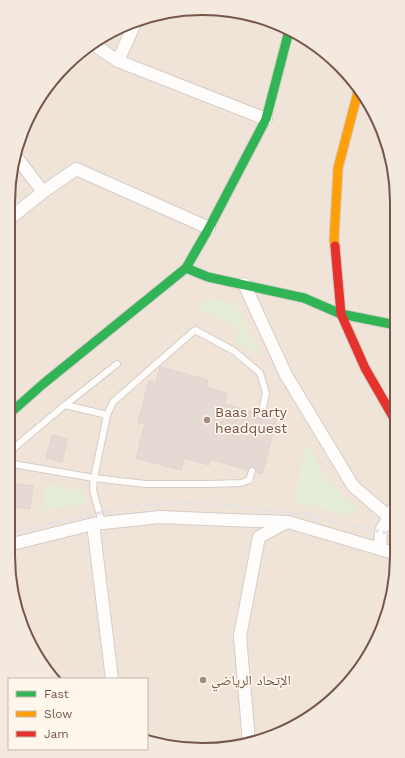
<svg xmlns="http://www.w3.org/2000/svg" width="405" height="758" font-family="'Work Sans','Noto Naskh Arabic',sans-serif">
<rect width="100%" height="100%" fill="#f7f1eb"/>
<polygon fill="#f0e3d8" points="228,10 300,34 331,56 364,95 395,177 397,568 371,653 331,702 277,735 215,750 152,743 147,741 147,679 54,679 48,674 18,618 8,555 8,190 34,105 84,48 152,15"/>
<g fill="#e5edd6">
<polygon points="208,298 236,304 262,356 236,341 239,328 197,308"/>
<polygon points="306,442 325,477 340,491 356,508 355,516 294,502"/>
<polygon points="46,483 83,491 87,503 43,511"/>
</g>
<g fill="#e4d9d3" stroke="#e0d4cd">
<polygon points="160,367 208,380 206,387 227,393 224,404 257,413 257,417 260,419 263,419 265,416 277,419 262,474 256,472 256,468 253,467 249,467 248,470 210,459 209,465 184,458 181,470 136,458 145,424 138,422 149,381 156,382"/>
<polygon points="52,435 67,439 62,462 46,458"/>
<polygon points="8,483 33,486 30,509 8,506"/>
</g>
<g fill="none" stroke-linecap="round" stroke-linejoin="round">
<defs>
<g id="lane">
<polyline points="65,405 107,415 113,402 195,330 234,351 260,373 266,393 261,415"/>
<polyline points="8,453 65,405 117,364"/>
<polyline points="8,459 13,464 94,478 107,415"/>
<polyline points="102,523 93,490 94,478 145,484 210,484 241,483 249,480 252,471"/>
</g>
<g id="street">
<polyline points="93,44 118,61 266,119"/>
<polyline points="118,61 135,23"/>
<polyline points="18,159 43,192"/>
<polyline points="8,220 43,192 76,169 209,228"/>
<polyline points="244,284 286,375 353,486 389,517"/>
<polyline points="93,524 112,679"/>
<polyline points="8,545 93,524 160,517 230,520 288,522 397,554"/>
<polyline points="380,549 381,531 396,505"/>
<polyline points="249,742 240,636 259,537 287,522"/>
</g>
<g id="fast">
<polyline points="186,268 208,277 304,298 341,314 396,325"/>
<polyline points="8,415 43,384 186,268 209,228 266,119 289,31"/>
</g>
<polyline id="slow" points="335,246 334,240 338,168 359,88"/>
<polyline id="jam" points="335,246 341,314 365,368 396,422"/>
</defs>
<use href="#lane" stroke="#d6cdc8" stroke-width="8"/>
<use href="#street" stroke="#d6cdc8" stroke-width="14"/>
<use href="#fast" stroke="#d6cdc8" stroke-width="11"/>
<use href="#slow" stroke="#d6cdc8" stroke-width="11"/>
<use href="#jam" stroke="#d6cdc8" stroke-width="11"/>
<use href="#lane" stroke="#fefdfc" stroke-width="6"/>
<use href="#street" stroke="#fefdfc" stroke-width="12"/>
<use href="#fast" stroke="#30b455" stroke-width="9"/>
<use href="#slow" stroke="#ff9f0a" stroke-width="9"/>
<use href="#jam" stroke="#e5322d" stroke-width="9"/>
<polyline stroke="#e4e2e5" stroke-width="3" stroke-dasharray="6 4" stroke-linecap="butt" points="8,533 99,513 144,505 191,503 243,507 305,515 396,535"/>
</g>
<g fill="#a38c83" stroke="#fff6ec" stroke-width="1.5">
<circle cx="207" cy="420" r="4"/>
<circle cx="203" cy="680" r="4"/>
</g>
<g text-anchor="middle" stroke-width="3.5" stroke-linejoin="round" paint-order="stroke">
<g font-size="14" fill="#76564b" stroke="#fff6ec" text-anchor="start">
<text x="215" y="417">Baas Party<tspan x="215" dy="16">headquest</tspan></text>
<text x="211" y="685">الإتحاد الرياضي</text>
</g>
</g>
<path d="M0 0H405V758H0ZM202 15H203A187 187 0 0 1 390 202V556A187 187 0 0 1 203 743H202A187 187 0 0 1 15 556V202A187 187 0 0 1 202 15Z" fill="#f4e9df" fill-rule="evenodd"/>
<path fill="none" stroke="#76564b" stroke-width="2" d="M202 15H203A187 187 0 0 1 390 202V556A187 187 0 0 1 203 743H202A187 187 0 0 1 15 556V202A187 187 0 0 1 202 15Z"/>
<rect x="8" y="678" width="140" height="72" fill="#fff6ec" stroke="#c8b6ac"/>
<rect x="16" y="691" width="20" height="6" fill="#30b455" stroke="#c8b6ac"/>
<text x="44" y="698" font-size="12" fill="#76564b">Fast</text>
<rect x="16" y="711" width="20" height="6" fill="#ff9f0a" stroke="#c8b6ac"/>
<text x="44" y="718" font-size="12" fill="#76564b">Slow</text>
<rect x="16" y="731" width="20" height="6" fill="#e5322d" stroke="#c8b6ac"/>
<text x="44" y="738" font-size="12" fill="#76564b">Jam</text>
</svg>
